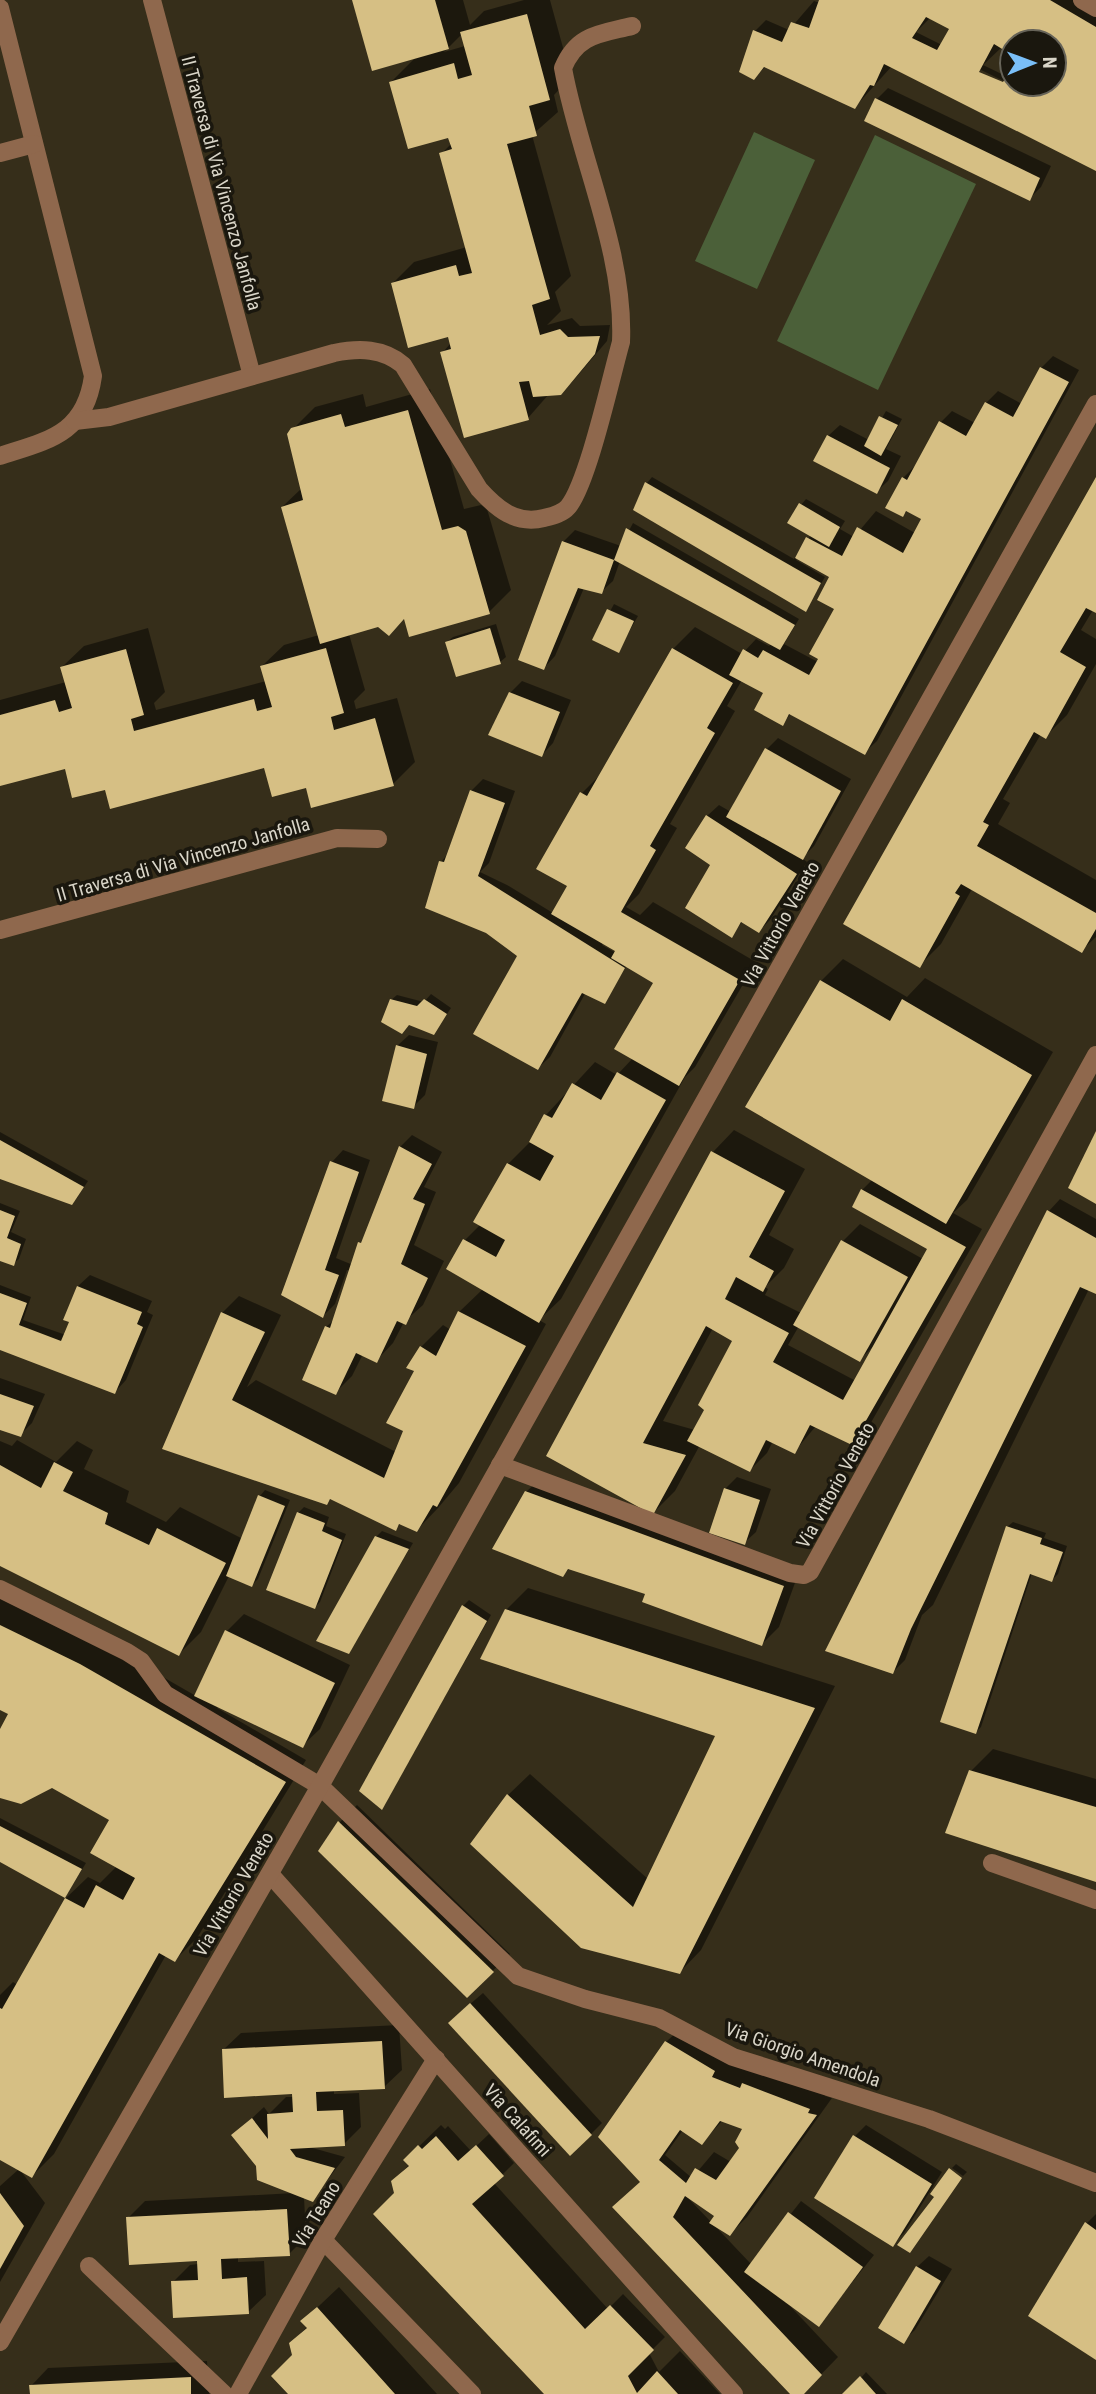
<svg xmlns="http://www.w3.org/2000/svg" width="1096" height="2394" font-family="'Roboto Condensed',sans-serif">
<rect width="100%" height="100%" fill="#362e1a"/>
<g fill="#4b6039">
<polygon points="754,132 815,160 757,289 695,261"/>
<polygon points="875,135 976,184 878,390 777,341"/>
</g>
<g fill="#0007" fill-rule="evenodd">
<path d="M354 0H463L470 25 484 11 524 0H550L571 77 554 95 558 112 532 135 571 276 555 292 561 311 547 325 572 318 580 326 610 325 607 341 573 381 561 393 549 394 528 418 442 353 451 343 449 335 392 284 414 262 467 247 441 154 452 143 449 136 391 82 417 56ZM462 34 465 46 444 52Z"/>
<path d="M821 0H1096V169L892 66 855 107 766 66 754 78 755 31 766 20 789 30 814 1 820 3ZM931 17 951 29 942 45 916 32ZM1012 42H1054V84H1012V71L1008 77 983 65 1002 47 1012 53ZM979 69 1012 85 1010 88 977 72Z"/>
<polygon points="888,88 1051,166 1041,187 1029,199 877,99"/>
<path d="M1053 356 1079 370 877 741 865 752 791 713 783 724 766 693 742 680 727 706 735 711 670 824 677 828 639 894 626 907 640 915 653 902 756 962 695 1067 685 1077 561 1299 539 1320 546 1324 459 1483 438 1508 417 1530 401 1523 395 1529 332 1498 326 1503 165 1448 222 1313 239 1296 281 1315 247 1387 256 1380 396 1452 405 1430 421 1347 443 1325 451 1330 459 1312 483 1289 465 1240 481 1224 476 1221 508 1164 530 1142 546 1115 595 1062 617 1075 633 1058 655 982 627 965 605 1002 586 992 550 1057 538 1068 519 956 441 862 446 856 471 791 483 779 515 791 489 863 480 872 507 885 553 913 569 886 582 793 603 772 673 649 695 627 742 654 756 639 769 646 772 643 620 561 613 581 601 592 584 588 555 656 544 668 563 542 575 530 621 546 633 523 799 619 784 644 818 662 837 608 832 576 797 557 796 560 825 577 805 610 635 509 647 483 652 477 794 559 811 535 801 505 806 499 845 521 840 529 854 537 876 511 915 533 923 518 908 510 903 515V478L919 462 941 422 952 411 975 423 986 403 998 391 1022 404 1041 368ZM604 942 622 943 616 953 602 945Z"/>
<polygon points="430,389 464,509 481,505 487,509 511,590 489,612 405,618 389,634 378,625 349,634 365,690 354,701 356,709 397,698 415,762 393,784 307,786 266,765 106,788 66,766 0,784 0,700 66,682 62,667 84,646 148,628 165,692 154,703 156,710 266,681 262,666 284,645 319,635 282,507 302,488 292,430 315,407 363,394 366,407"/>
<polygon points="886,411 902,419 886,449 901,456 888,481 876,492 828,436 840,425 869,440"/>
<polygon points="1096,480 1096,611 1093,610 1081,630 1096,639 1096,664 1067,715 1046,736 1041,734 1003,799 1010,803 998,824 1096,880 1096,937 1082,950 972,889 941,944 920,965"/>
<polygon points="614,604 638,616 618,651 595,639"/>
<polygon points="496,624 506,657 500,662 447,642 453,637"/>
<polygon points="522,681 571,700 553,743 542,755 510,693"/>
<polygon points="778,738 851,779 814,846 802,858 807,862 770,920 759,931 743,921 731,936 712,864 707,816 719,805 731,812 767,749"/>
<path d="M843 959 907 997 925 978 1053 1052 967 1200 953 1213 982 1229 869 1426 851 1443 816 1426 795 1451 773 1441 767 1453 750 1470 700 1445 675 1491 652 1514 800 1569 779 1627 762 1644 647 1593 570 1568 563 1575 526 1492 544 1475 651 1512 548 1456 713 1152 734 1130 805 1169 769 1235 794 1249 784 1268 765 1287 768 1289 765 1295 801 1313 843 1241 860 1224 923 1259 929 1248 862 1190 873 1179 821 981ZM799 1326 859 1360 874 1346 856 1381 788 1345ZM713 1328 738 1334 695 1430 663 1421Z"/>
<polygon points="431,994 451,1008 434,1033 391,1000 397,995 424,1002"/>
<polygon points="409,1035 438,1042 425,1095 413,1107 397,1046"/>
<polygon points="0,1132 88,1181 77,1198 72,1203 0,1177"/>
<polygon points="412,1135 442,1152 424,1187 436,1192 414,1245 444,1261 423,1305 404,1322 393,1343 376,1361 363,1354 352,1376 335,1393 326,1327 335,1319 350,1271 347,1270 335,1304 323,1316 283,1294 332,1162 343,1150 370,1160 336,1258 353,1265 400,1147"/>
<polygon points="1060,1199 1096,1219 1096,1292 1089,1289 933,1605 922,1615 905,1660 893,1672 1028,1250 1049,1211"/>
<polygon points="0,1203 20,1211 11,1232 26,1239 19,1259 13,1264 0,1259"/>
<polygon points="90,1275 152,1301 147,1312 153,1315 126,1380 115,1392 0,1349 0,1285 31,1297 23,1320 66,1335 71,1321 65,1319 78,1286"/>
<polygon points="0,1378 45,1394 32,1423 20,1435 0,1428"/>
<polygon points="17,1440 56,1462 77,1441 93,1450 84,1469 129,1491 126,1502 166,1522 180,1507 243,1539 260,1496 265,1490 290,1500 258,1579 252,1585 229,1576 201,1632 179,1654 0,1564 0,1441 12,1446"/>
<polygon points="737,1477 771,1489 756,1532 744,1543 725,1489"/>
<polygon points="304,1507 329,1517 326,1526 346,1534 320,1602 315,1607 298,1513"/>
<polygon points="1013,1522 1046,1533 1044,1538 1067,1546 1058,1574 1052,1580 1032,1573 981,1727 976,1732 1007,1527"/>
<polygon points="382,1531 413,1543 349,1651 376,1537"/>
<polygon points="528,1588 835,1686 701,1950 680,1972 508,1795 530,1774 648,1879 717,1735 506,1610"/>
<polygon points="0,1593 102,1642 196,1696 227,1631 244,1614 350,1665 320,1729 302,1746 219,1706 217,1708 306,1760 197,1938 175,1960 166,1955 54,2154 32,2176 20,2170 45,2203 0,2282 0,2186 19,2169 0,2158 0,1995 13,1982 18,1985 66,1898 88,1877 100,1883 117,1866 111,1820 52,1786 0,1796 0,1732 10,1714 0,1708"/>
<polygon points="469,1600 491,1615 382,1808 463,1606"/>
<polygon points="993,1749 1096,1779 1096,1880 971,1771"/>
<polygon points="357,1805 510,1954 467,1996 320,1851 340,1822"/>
<polygon points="0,1818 86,1863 66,1896 0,1860"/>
<polygon points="483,1993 602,2123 591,2134 462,2011"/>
<polygon points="399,2025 402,2070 384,2087 334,2089 334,2094 359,2093 361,2127 344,2144 309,2147 345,2157 312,2200 304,2197 306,2237 289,2254 238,2257 238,2262 264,2261 266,2295 248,2312 173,2282 190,2265 198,2264 198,2260 128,2218 145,2201 294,2193 258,2166 234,2135 264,2107 269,2114 286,2097 294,2097 294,2092 223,2050 241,2033"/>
<path d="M684 2025 826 2092 825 2096 832 2098 747 2217 730 2234 715 2226 751 2264 801 2201 874 2255 819 2324 790 2306 838 2357 802 2394H792L642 2182 600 2137 666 2042ZM723 2120 745 2128 742 2148 731 2162 714 2152 692 2178 665 2155 683 2130 702 2143ZM690 2198 716 2215 712 2223 689 2199Z"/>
<polygon points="441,2125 445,2129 448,2126 471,2151 489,2134 514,2163 494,2183 608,2309 623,2294 665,2337 649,2353 659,2372 680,2351 720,2394 546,2394 396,2193 393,2181 410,2164 405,2160"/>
<polygon points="866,2125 942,2172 904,2233 892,2245 854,2137"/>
<polygon points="956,2164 967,2172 963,2176 952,2168"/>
<polygon points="1096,2214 1096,2358 1086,2224"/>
<polygon points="929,2256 952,2269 915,2330 903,2341 917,2267"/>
<polygon points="339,2287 437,2394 291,2394 294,2355 291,2343 308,2326 303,2321"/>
<polygon points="207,2361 209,2394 31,2394 31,2386 48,2368"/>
<polygon points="866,2372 887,2394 845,2394 861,2378"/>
</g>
<g fill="#d6bf84" fill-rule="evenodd">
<polygon points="352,0 435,0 449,49 372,71"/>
<path d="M819 0H1050L1096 27V171L884 64 874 86 870 85 855 109 764 67 754 80 739 72 753 30 782 42 791 22 809 28ZM926 17 949 29 937 50 912 38ZM1012 42H1054V84H1012V68L1003 82 979 72 994 44 1012 55Z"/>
<polygon points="527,14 550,100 529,106 537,136 507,144 550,299 532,305 540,335 560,329 568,337 600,336 595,354 561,395 533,397 529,381 519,382 529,420 464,438 440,352 451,349 448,337 408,348 391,283 456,265 459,276 472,273 439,153 452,149 448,138 408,149 389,82 454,63 458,79 472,75 460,32"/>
<polygon points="875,98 1040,178 1030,201 864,121"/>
<polygon points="1040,367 1069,382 865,755 789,714 783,726 754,710 763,693 729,675 743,649 758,658 763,650 809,675 818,659 809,654 834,609 817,600 829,577 795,558 806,537 842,556 857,527 903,553 921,519 906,511 903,517 885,508 902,477 907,480 939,421 966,436 985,402 1013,417"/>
<polygon points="408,410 442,530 458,526 466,531 490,614 409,637 404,619 389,636 378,627 320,644 281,507 303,500 287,434 291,428 341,414 345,427"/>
<polygon points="879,416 898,425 881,456 864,446"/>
<polygon points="827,435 890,468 877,494 813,461"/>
<polygon points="1096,477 1096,613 1086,608 1060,652 1086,667 1046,739 1034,732 983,822 989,825 977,846 1096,913 1096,929 1082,953 961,884 955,893 960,896 920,968 843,924"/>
<polygon points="645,482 821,583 806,612 633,510"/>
<polygon points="799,503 840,527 829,547 787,523"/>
<polygon points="626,528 795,625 780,650 614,560"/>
<polygon points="562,541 614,560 602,594 578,588 544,670 518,660"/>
<polygon points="607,609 634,621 619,653 592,640"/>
<polygon points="490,628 501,664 456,677 445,642"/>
<polygon points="326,648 344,713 331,717 334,730 375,718 394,786 311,808 306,788 272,797 264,768 110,809 105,790 72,798 65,769 0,786 0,715 55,700 59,712 72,708 60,667 126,649 144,715 131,719 134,731 254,699 257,711 272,707 260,666"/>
<polygon points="672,648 733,683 707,728 715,733 650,846 656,850 621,912 740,980 679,1086 614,1049 653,983 611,958 615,951 551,914 567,886 536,869 580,792 587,796"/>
<polygon points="509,692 560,712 542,757 488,735"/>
<polygon points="765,748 841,791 803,860 726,817"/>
<polygon points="470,790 505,803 478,876 625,968 605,1004 582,993 538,1070 473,1034 517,956 486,933 425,908 439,861 444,862"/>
<polygon points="706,815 797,874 759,933 741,922 732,938 685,908 710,865 685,848"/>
<polygon points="820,980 890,1021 902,999 1032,1075 946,1224 745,1107"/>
<polygon points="390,999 417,1006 424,999 447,1014 434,1035 409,1025 402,1034 381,1022"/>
<polygon points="396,1045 427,1054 414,1109 382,1101"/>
<polygon points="617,1072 666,1100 539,1323 446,1269 463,1239 496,1257 505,1240 473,1222 507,1163 540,1181 554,1156 529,1142 544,1114 552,1118 572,1083 601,1100"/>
<polygon points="1096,1131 1096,1204 1068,1188"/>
<polygon points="0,1140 84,1187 72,1205 0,1179"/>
<polygon points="399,1146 432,1164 413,1199 425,1204 401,1264 428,1278 406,1325 397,1321 377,1363 356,1353 336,1395 302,1380 325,1326 330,1328 358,1242 361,1243"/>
<polygon points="711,1151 785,1191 749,1257 774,1271 763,1292 736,1277 725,1299 789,1333 773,1362 843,1400 927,1249 852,1207 861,1189 966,1247 852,1445 810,1425 795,1454 766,1440 750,1472 687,1441 704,1410 698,1405 732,1341 706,1326 643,1443 686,1455 653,1515 546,1456"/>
<polygon points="330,1161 359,1172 325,1270 339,1275 323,1318 281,1295"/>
<polygon points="0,1210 15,1216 7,1238 21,1244 14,1266 0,1261"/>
<polygon points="1047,1210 1096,1238 1096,1294 1080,1287 911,1629 893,1674 825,1651"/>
<polygon points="841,1240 908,1277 860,1362 793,1325"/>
<polygon points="77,1286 142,1312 137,1324 143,1327 115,1394 0,1350 0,1293 27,1303 19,1325 61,1341 69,1322 63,1320"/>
<polygon points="458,1311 526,1346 437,1507 433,1505 417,1532 399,1524 396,1531 330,1499 327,1505 162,1449 221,1312 265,1332 232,1400 384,1478 403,1431 386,1423 414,1371 406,1368 420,1346 436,1356"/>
<polygon points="0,1394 34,1406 21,1437 0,1430"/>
<polygon points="54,1462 73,1472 63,1491 108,1513 105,1524 149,1545 157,1528 226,1563 179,1656 0,1566 0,1465 41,1488"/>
<polygon points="724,1488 760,1500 745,1545 709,1533"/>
<polygon points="525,1491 784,1586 762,1646 642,1602 645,1594 568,1569 563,1577 492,1549"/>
<polygon points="258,1495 285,1506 252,1587 226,1576"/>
<polygon points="297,1512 325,1523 322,1531 342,1540 315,1609 266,1590"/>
<polygon points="1006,1526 1042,1538 1040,1544 1063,1552 1052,1582 1030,1574 976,1734 940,1722"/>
<polygon points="375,1536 409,1549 349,1654 316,1641"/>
<polygon points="462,1605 487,1621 382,1810 359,1791"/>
<polygon points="505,1609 815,1708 680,1974 581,1948 470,1844 507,1794 633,1907 715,1736 480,1659"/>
<polygon points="0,1625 80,1664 286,1782 175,1962 159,1953 32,2178 0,2160 0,2008 2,2009 65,1898 84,1908 96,1885 123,1900 135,1878 90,1853 109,1820 52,1788 21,1804 0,1798 0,1729 8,1714 0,1710"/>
<polygon points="225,1630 335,1683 303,1748 194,1696"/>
<polygon points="969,1770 1096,1807 1096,1882 945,1833"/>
<polygon points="338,1821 494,1972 467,1998 318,1851"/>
<polygon points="0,1826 82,1869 65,1898 0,1862"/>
<polygon points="470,2003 592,2135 570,2156 448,2023"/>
<polygon points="382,2041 385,2089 316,2092 317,2111 343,2110 345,2146 290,2149 296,2157 335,2168 313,2202 257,2180 256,2166 231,2135 252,2118 268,2139 267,2114 293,2112 292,2094 224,2098 222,2049"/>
<path d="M665 2041 715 2071 712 2077 740 2088 742 2083 810 2109 808 2113 817 2115 730 2236 709 2223 714 2216 685 2196 673 2217 822 2375 804 2394H790L612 2207 640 2182 598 2137ZM720 2121 742 2129 735 2142 739 2148 716 2180 695 2168 686 2183 659 2160 680 2130 702 2145Z"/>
<polygon points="853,2135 932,2184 893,2247 814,2198"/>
<polygon points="436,2136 458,2161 476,2145 504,2176 472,2204 585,2329 610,2305 654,2350 628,2376 637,2393 657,2371 678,2394 544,2394 373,2214 394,2193 391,2181 409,2166 403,2160 418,2145 422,2149"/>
<polygon points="949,2168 962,2178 910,2253 897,2245 934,2197 930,2194"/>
<polygon points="0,2193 24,2226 0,2269"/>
<polygon points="287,2209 290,2256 221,2259 222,2279 247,2277 249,2314 173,2318 171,2281 198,2280 197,2261 129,2265 126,2217"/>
<polygon points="788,2212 863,2267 819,2327 744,2272"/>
<polygon points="1085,2222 1096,2230 1096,2360 1028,2316"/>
<polygon points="916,2266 941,2281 904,2344 878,2328"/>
<polygon points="317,2307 395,2394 288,2394 271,2376 292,2355 289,2343 307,2328 300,2321"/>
<polygon points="860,2376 876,2394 842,2394"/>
<polygon points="191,2377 191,2394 30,2394 29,2385"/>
</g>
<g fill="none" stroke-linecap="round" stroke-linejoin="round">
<g stroke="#8f684d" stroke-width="18">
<polyline points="152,0 252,376"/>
<polyline points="1082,0 1096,8"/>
<path d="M0 8 93 376C85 434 49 440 0 456"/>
<polyline points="0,153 34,144"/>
<path d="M75 421 109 417 334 353C359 348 383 348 403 365L479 489C497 509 516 525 544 518 552 516 562 514 568 507 588 483 611 377 621 342 625 251 579 157 563 68 577 34 600 34 632 26"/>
<polyline points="0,930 337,838 378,839"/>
<polyline points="500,1465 790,1573 804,1575 810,1572 1096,1055"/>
<polyline points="0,1589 127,1652 141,1661 165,1694 320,1786 518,1976 585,1999 659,2018 733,2057 929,2119 1096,2183"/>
<polyline points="992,1863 1096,1900"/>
<polyline points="270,1874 734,2394"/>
<polyline points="323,2240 472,2394"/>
<polyline points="89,2266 224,2394"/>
<polyline points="0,2342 320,1786 1096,404"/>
<polyline points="238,2394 323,2240 436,2059"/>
</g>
</g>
<g text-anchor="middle" stroke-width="7" stroke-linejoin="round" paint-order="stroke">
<g font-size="19" fill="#d9d5c8" stroke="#1a170e">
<text transform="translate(222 183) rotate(75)" y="7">II Traversa di Via Vincenzo Janfolla</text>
<text transform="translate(183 859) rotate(-16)" y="7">II Traversa di Via Vincenzo Janfolla</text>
<text transform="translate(780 924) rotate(-61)" y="7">Via Vittorio Veneto</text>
<text transform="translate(835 1485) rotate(-61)" y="7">Via Vittorio Veneto</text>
<text transform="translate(233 1894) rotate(-60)" y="7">Via Vittorio Veneto</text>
<text transform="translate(803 2054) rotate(19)" y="7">Via Giorgio Amendola</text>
<text transform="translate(518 2120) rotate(48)" y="7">Via Calafimi</text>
<text transform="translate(316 2214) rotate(-59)" y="7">Via Teano</text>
</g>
</g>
<g transform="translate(1033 63) rotate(89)"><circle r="33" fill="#1a170e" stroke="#666358" stroke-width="2"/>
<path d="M0-5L12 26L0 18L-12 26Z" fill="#7abff8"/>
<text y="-10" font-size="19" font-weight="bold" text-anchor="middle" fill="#d9d5c8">N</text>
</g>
</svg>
